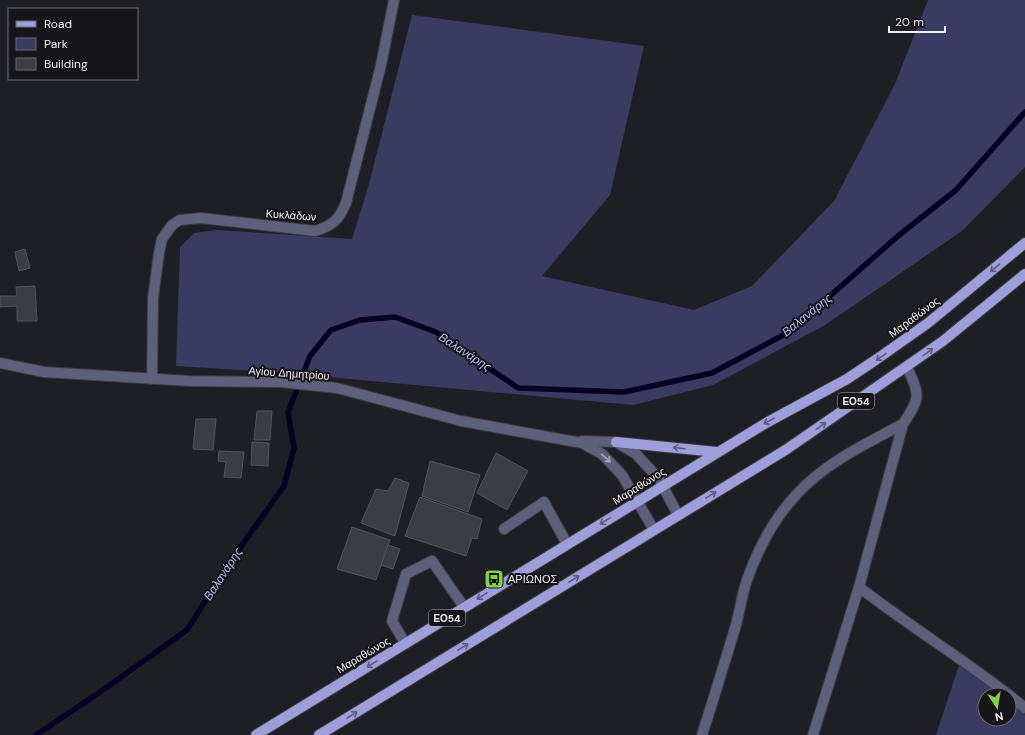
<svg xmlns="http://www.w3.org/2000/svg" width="1025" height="735" font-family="'DM Sans',sans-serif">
<rect width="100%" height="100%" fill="#1e1f24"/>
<g fill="#3b3b61">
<polygon points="928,0 1025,0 1025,167 962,231 825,325 713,385 633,405 274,372 176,366 180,247 194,233 217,230 352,239 369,184 412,15 644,46 610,195 542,276 694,310 752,286 834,201 895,84"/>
<polygon points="959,665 1001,695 985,695 985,719 1009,719 1009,701 1025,715 1025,735 936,735"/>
</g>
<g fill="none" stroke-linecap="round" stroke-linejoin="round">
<polyline stroke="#070025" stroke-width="5.5" points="36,735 103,690 187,630 230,562 284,486 294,448 288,412 310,356 331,330 360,320 395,317 436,332 518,388 624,392 712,373 789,332 898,236 956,190 1025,112"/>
</g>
<g fill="#3c3d42" stroke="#54555b">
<polygon points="25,249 30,268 19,271 15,252"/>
<polygon points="35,286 37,321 17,321 17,306 0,307 0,296 17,296 16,287"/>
<polygon points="257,411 272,411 270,440 254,440"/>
<polygon points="196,419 216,419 213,450 193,449"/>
<polygon points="252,442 269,443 268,466 251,465"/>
<polygon points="219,451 244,452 241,478 224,477 226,462 218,461"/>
<polygon points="496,453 528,471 507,510 477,493"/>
<polygon points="430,461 480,475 468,512 422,496"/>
<polygon points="395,478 409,483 395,536 361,523 376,489 388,491"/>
<polygon points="420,497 482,519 477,539 472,538 466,556 405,536"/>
<polygon points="352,527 390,540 376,580 337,569"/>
<polygon points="388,545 400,549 393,569 381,565"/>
</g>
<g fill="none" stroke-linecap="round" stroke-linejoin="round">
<defs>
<g id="service">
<polyline points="504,529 544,502 567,544"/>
<polyline points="405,643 392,621 406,574 432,561 464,607"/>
</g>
<g id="minor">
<path d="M859 587C908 625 960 657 1009 695"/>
<polyline points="1009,695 1025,708"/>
<path d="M702 735C714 698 725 661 736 625 740 610 742 594 747 580 758 549 774 518 797 494 825 463 867 443 903 424"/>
<path d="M813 735 859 587 903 424C921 397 920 396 907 367"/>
</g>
<g id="tertiary">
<polyline points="0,363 44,372 190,381 280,382 337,388 461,421 582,443 602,454 622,475 654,530"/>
<path d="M152 379 153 298 159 253 162 239 172 225 180 220 201 218 315 231C332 226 339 220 346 203L381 65 394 0"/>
<polyline points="582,441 616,442 636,454 659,479 678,515"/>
</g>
<g id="primary">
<polyline points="616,442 717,452"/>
<polyline points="256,735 766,423 847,379 877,359 928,323 1025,243"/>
<polyline points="319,735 787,449 943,341 1025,274"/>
</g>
</defs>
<use href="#service" stroke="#3b3c41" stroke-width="12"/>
<use href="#minor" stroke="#3b3c41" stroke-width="12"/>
<use href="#tertiary" stroke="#3b3c41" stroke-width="12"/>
<use href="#primary" stroke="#3b3c41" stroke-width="12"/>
<use href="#service" stroke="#5e5f7b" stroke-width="10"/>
<use href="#minor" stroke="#5e5f7b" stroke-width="10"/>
<use href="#tertiary" stroke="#5e5f7b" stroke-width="10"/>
<use href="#primary" stroke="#9e9fda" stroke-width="10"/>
</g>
<defs><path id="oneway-shaft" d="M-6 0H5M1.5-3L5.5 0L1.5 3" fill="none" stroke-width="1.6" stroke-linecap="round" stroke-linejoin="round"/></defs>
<g stroke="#5a5a7a">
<use href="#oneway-shaft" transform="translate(995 268) rotate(140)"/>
<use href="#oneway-shaft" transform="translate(928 352) rotate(-36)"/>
<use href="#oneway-shaft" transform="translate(881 357) rotate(145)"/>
<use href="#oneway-shaft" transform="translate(769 421) rotate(151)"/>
<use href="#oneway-shaft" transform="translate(821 426) rotate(-35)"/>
<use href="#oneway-shaft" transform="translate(679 448) rotate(-173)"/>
<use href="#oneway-shaft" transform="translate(711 495) rotate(-31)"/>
<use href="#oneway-shaft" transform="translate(605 521) rotate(148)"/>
<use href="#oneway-shaft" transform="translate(574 579) rotate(-31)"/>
<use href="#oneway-shaft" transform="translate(482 596) rotate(149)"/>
<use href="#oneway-shaft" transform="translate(463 647) rotate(-31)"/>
<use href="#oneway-shaft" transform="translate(372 664) rotate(149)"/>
<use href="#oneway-shaft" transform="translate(352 715) rotate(-31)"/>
</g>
<use stroke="#a7a8b8" href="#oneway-shaft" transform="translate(606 458) rotate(41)"/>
<defs>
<symbol id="bus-square" viewBox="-11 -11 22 22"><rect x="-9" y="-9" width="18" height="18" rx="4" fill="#87cf4a" stroke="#15151a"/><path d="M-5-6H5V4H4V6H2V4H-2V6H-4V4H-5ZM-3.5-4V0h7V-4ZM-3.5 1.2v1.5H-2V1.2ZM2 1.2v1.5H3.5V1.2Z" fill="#111"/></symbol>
</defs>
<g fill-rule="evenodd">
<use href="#bus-square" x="483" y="568" width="22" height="22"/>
</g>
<g text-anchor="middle" stroke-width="4" stroke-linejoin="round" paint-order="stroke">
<g fill="#15151a" stroke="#aeaeb3" stroke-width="1">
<rect x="838" y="393" width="36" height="16" rx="3"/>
<rect x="429" y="610" width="36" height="16" rx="3"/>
</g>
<g font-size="10" font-weight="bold" fill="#f0f0f4">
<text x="856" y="405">ΕΟ54</text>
<text x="447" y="622">ΕΟ54</text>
</g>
<g font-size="11" fill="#f0f0f4" stroke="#15151a">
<text transform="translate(291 215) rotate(4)" y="4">Κυκλάδων</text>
<text transform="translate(914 317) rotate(-37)" y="4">Μαραθώνος</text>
<text transform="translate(289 373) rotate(4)" y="4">Αγίου Δημητρίου</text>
<text transform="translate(639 486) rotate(-32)" y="4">Μαραθώνος</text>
<text transform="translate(363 655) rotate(-31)" y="4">Μαραθώνος</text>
</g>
<g font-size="11" fill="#f0f0f4" stroke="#15151a" text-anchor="start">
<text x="508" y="583">ΑΡΙΩΝΟΣ</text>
</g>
<g font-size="12" font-style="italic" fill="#b8baf1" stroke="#15151a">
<text transform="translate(807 315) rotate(-39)" y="4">Βαλανάρης</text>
<text transform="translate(465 352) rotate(33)" y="4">Βαλανάρης</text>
<text transform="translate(223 574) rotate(-57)" y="4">Βαλανάρης</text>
</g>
</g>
<rect x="8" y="8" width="130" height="72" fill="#15151a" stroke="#6d6d71"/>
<rect x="16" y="21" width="20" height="6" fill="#9e9fda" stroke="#6d6d71"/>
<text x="44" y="28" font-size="12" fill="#f0f0f4">Road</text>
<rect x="16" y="38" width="20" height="12" fill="#3b3b61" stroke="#6d6d71"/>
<text x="44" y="48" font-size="12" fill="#f0f0f4">Park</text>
<rect x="16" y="58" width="20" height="12" fill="#3c3d42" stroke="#6d6d71"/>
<text x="44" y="68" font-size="12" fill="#f0f0f4">Building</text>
<g transform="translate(997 707) rotate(168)"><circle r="19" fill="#15151a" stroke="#6d6d71"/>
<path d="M0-3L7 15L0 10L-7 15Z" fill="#87cf4a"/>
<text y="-6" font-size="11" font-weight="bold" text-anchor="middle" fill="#f0f0f4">N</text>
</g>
<path d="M889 26v6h56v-6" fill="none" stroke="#f0f0f4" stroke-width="2"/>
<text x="895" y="26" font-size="12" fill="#f0f0f4" stroke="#15151a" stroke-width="3" paint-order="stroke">20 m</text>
</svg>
